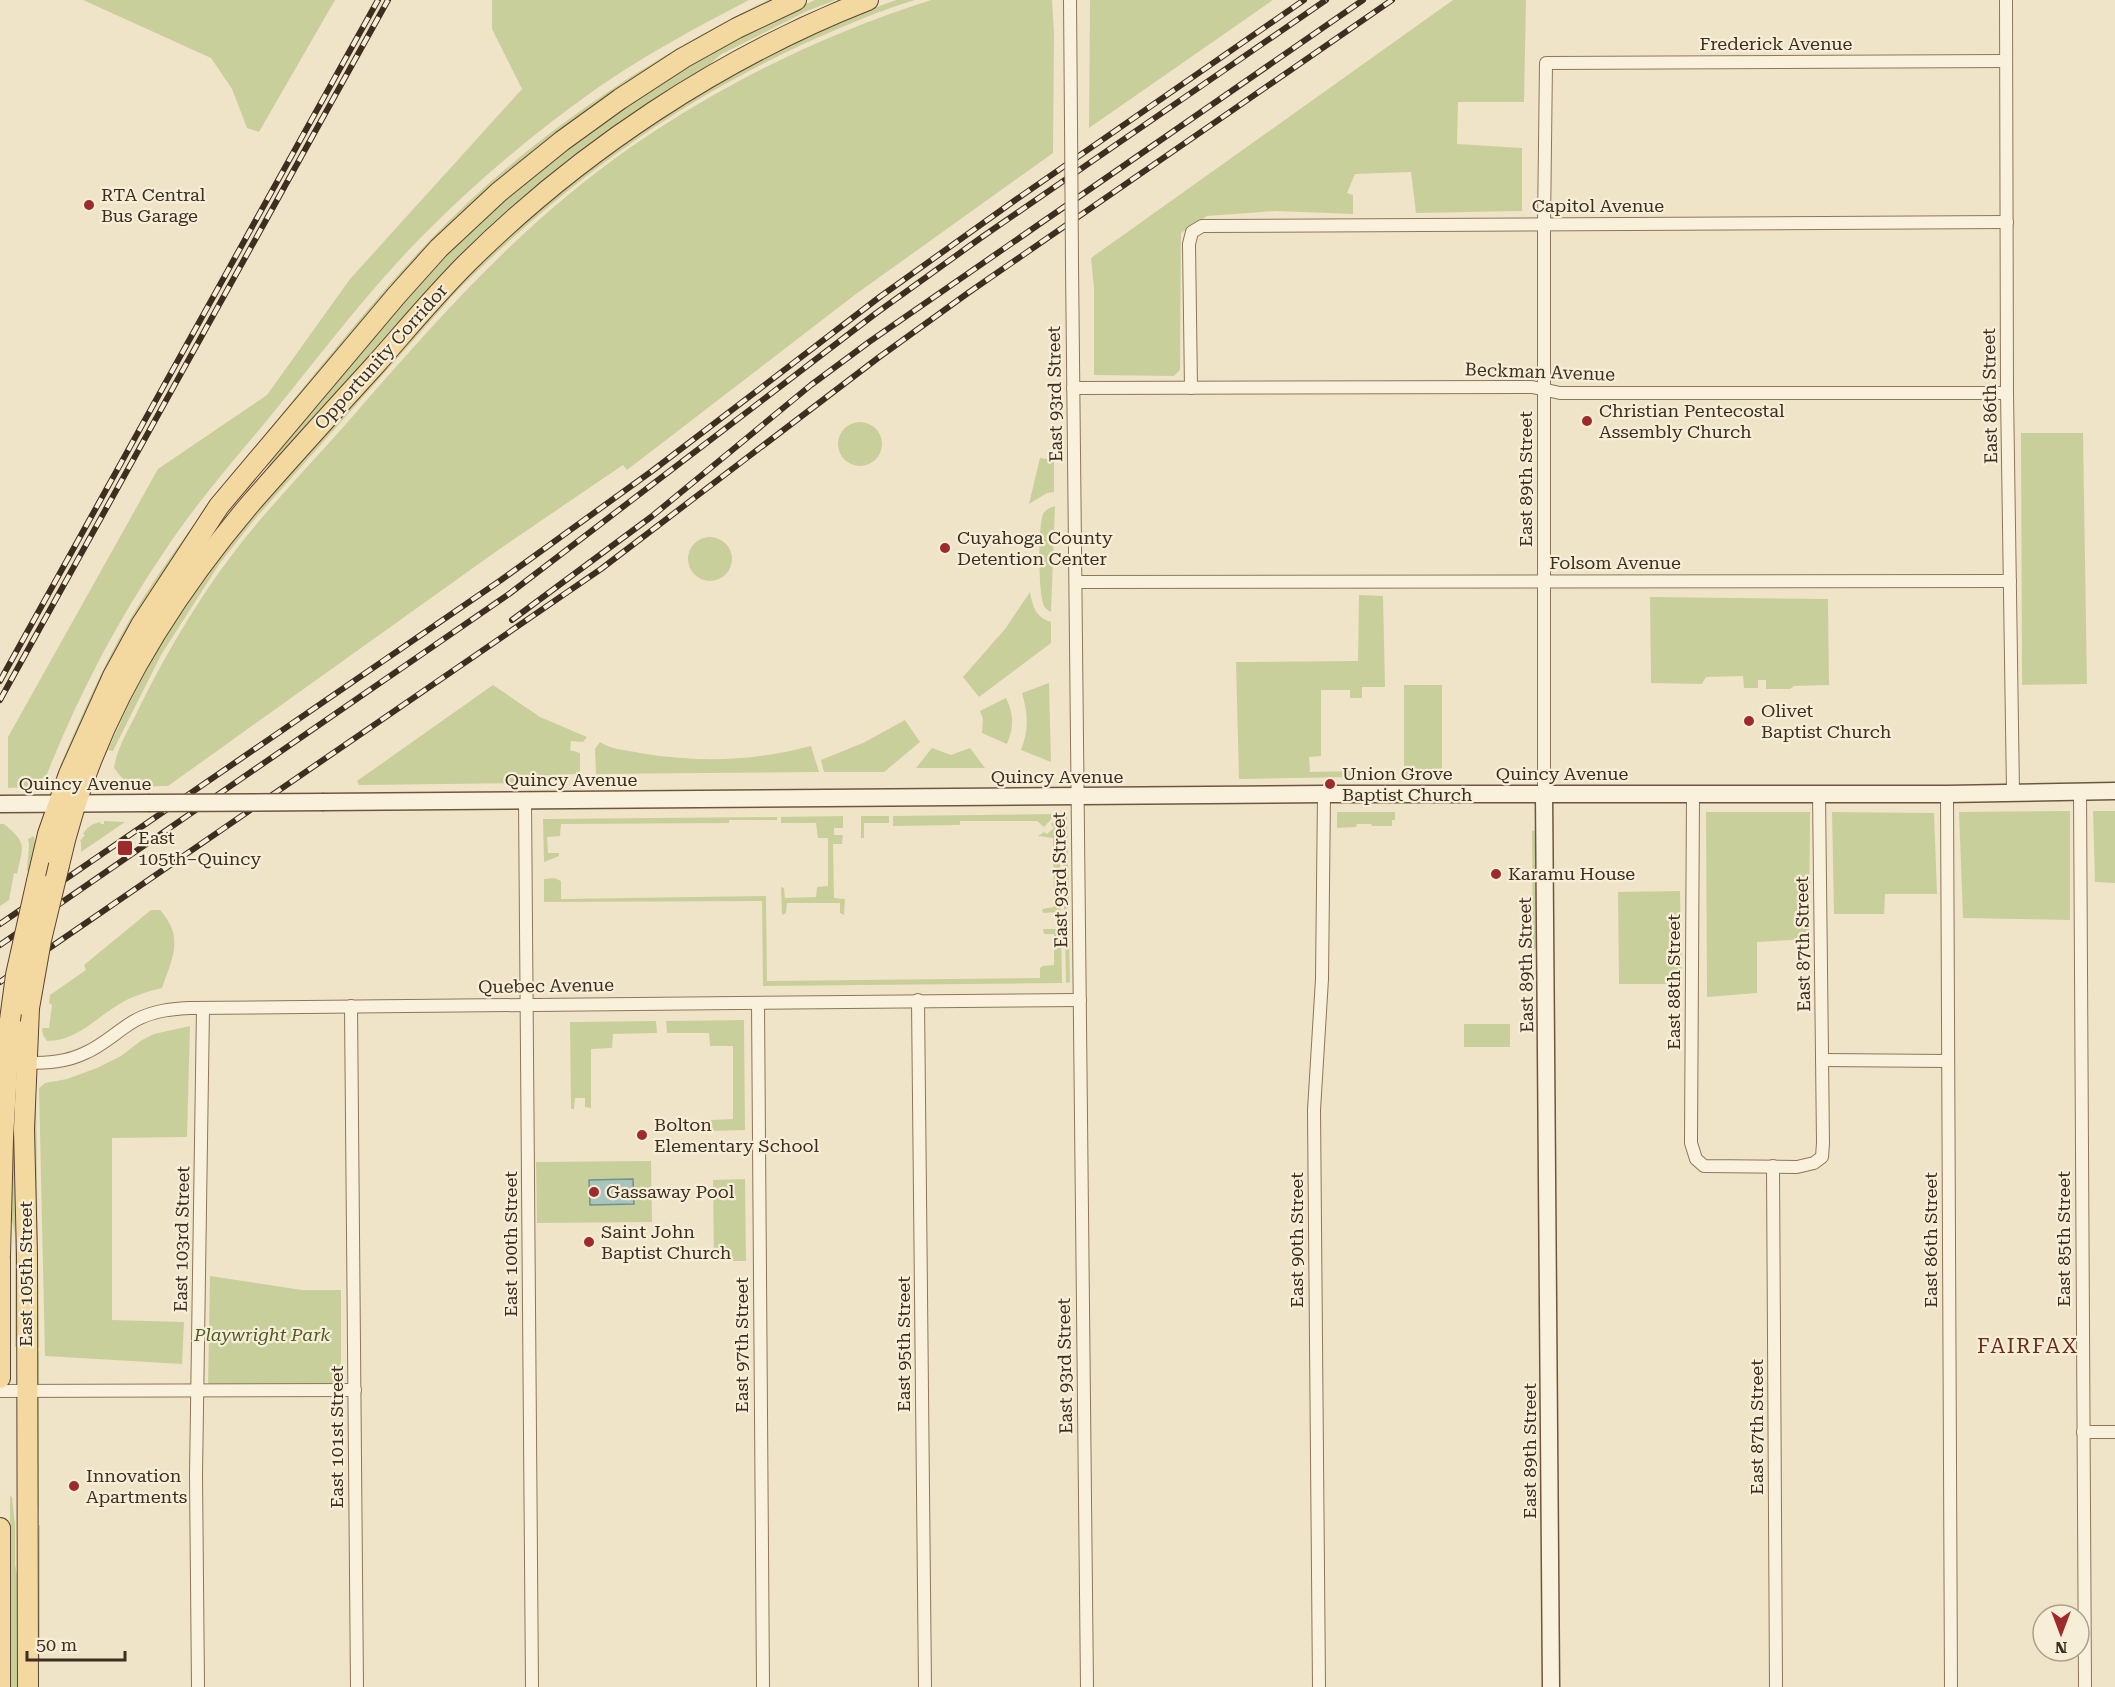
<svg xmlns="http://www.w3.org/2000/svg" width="2115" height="1687" font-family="'Roboto Serif',serif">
<rect width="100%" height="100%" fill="#f0e4c8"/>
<g fill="#c9cf9b">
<polygon points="83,0 335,0 259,132 247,128 232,89 211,58"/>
<path d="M492 0H749C697 27 645 55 596 89 528 137 464 192 406 253 359 303 317 359 273 413 236 458 196 503 164 552 117 621 78 696 47 774L41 780 29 782 27 787 8 788V737L158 469 267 395 350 279 522 89 492 29Z"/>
<path d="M768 0H779L567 126 249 462 64 767 60 766C85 708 109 651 143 598 189 526 244 460 298 394 341 342 383 289 430 240 526 140 643 61 768 0Z"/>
<polygon points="815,0 836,0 807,11 720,55 699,74 577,155 262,477 273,457 409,291 516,185 657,82 762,24"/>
<path d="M896 0H915C881 10 849 24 817 38 678 100 564 184 457 291L254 520 220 563 161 655 113 751 108 750 128 706 161 643 189 597 225 547 441 300 510 231 624 139 748 63 838 21Z"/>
<path d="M931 0H1052L1054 34 1053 153 856 294 627 470 623 465 501 548 168 786 129 787 114 768C117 746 132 724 141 704 170 646 204 589 245 538 279 496 317 457 353 416 438 318 523 222 631 147 724 83 824 34 931 0Z"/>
<polygon points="1090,0 1273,0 1089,128"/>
<polygon points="1453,0 1526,0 1524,102 1458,102 1457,144 1522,148 1522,211 1416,213 1411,172 1355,174 1347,193 1353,195 1353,214 1276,211 1207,216 1181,233 1180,370 1174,376 1094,375 1094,288 1091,258"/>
<circle cx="860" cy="444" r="22"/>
<polygon points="2021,433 2083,433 2087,684 2022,685"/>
<polygon points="1040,458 1054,460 1054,492 1047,493 1029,504"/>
<path d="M1055 506 1051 612C1048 610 1046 609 1044 606 1038 593 1038 527 1043 514 1046 509 1050 508 1055 506Z"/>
<circle cx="710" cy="559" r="22"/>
<path d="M1030 592C1033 607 1035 617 1051 622V643L979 697 963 677 1005 629Z"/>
<polygon points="1359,595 1383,596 1385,687 1362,687 1362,698 1350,698 1350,690 1321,690 1321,756 1309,757 1310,772 1352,771 1351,777 1239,779 1236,662 1358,661"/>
<polygon points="1650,597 1828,599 1829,685 1794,686 1790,689 1766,689 1766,680 1758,680 1758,688 1744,688 1743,676 1706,677 1702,684 1651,683"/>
<path d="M1049 683 1051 762 1021 750C1029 730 1028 714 1022 693Z"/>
<polygon points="493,685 540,717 587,737 583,742 571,741 570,750 580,753 580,774 547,775 535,783 359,785 357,781"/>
<polygon points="1404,685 1442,685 1442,776 1404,777"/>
<path d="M1006 698C1014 714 1014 728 1007 744L982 733 983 719 980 711Z"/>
<polygon points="905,720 920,742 884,772 824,772 821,760 863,743"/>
<path d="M600 742C612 750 627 750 640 753 698 763 754 761 811 746L819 772 596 774 595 749Z"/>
<polygon points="932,748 951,755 970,748 985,768 916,768"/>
<polygon points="2070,811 2070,920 1963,918 1959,812"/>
<polygon points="2093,811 2115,811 2115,883 2095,882"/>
<polygon points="1337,812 1395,812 1395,820 1392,820 1392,826 1372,826 1371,824 1357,824 1356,827 1337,828"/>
<polygon points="1706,812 1810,812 1809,939 1757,942 1757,993 1707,997"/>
<polygon points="1832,812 1934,813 1937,894 1885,894 1884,914 1834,914"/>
<polygon points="1056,814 1044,827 1037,821 960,821 960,825 893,826 893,816"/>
<polygon points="1067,815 1069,906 1064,911 1063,817"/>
<polygon points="843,816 843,828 834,828 834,835 843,835 842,844 833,844 834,898 845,899 844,915 840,913 840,903 787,903 786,913 782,915 781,887 784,888 785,898 816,897 817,887 828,886 828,838 818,838 816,823 781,823 781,817"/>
<polygon points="861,816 889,816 889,823 864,823 864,838 861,838"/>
<polygon points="777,817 777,820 729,820 729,823 561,824 560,836 547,837 548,853 559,853 559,856 544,862 543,819"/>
<polygon points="1059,817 1061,912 1043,913 1042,909 1054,907 1053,838 1038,836 1044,832 1047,834 1054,828 1051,824"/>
<path d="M104 821 125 822 81 852V842L80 841 85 835 83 834C87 827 92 824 100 822L101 824H104Z"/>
<path d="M0 824H4C28 844 23 846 17 874L14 873 9 900 0 906Z"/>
<polygon points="1532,830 1536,832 1537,947 1533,950"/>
<polygon points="34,836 36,849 30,871 27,871 29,845 28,839"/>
<polygon points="554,878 561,881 561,899 766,896 767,981 1040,978 1040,968 1043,966 1054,965 1054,934 1044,934 1043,929 1061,929 1062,983 763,986 762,901 544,902 544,879"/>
<polygon points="1680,891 1682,984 1619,984 1618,892"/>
<path d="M151 910H160C185 938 172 958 162 988 146 992 132 996 118 1005 95 1019 76 1041 47 1041L43 1035 42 1028H49L52 1005 49 1003 50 995 86 970 84 965Z"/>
<polygon points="1065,931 1069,935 1070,982 1066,983"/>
<polygon points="744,1020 745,1130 711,1131 711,1120 733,1119 733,1046 710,1046 709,1033 667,1033 666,1021"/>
<polygon points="656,1021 657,1033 613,1034 612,1048 591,1049 591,1108 585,1107 585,1098 575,1098 574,1109 571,1109 570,1022"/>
<rect x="1464" y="1024" width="46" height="23"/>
<polygon points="190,1026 187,1137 112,1138 112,1320 184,1322 182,1364 45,1356 39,1088 45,1083 67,1079 97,1068 121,1056 142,1040 154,1034"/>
<polygon points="17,1042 20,1347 15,1347 15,1234 8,1202"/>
<polygon points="33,1085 36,1087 39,1348 35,1347 31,1106"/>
<polygon points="651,1161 652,1222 537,1223 536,1162"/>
<polygon points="745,1179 746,1261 714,1261 713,1180"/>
<polygon points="210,1276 302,1290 341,1290 341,1385 208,1386"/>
<polygon points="39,1351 39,1511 36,1509 35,1352"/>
<polygon points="10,1496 12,1497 15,1525 15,1565 21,1593 21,1687 10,1687"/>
<polygon points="40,1525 40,1662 36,1659 36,1526"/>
</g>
<polygon fill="#a9c4bc" stroke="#6f938a" stroke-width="1.5" points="633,1179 634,1204 590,1205 589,1180"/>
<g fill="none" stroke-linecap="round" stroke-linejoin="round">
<defs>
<g id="street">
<polyline points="1070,0 1071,123"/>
<polyline points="2006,0 2007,393 2013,792"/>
<polyline points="1072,264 1087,1687"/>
<polyline points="1073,388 1532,387 1560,393 2007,393"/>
<polyline points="1191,388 1189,244 1192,232 1202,226 2007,222"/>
<polyline points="1076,582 2010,581"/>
<polyline points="2080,791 2085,1687"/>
<polyline points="1693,793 1691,1143 1696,1159 1704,1166 1797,1167 1814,1163 1822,1157 1823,1143 1819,793"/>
<polyline points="1544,794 1544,225 1546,63 2006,61"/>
<polyline points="1947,794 1951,1687"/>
<polyline points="525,800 532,1687"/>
<polyline points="918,1000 925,1687"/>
<polyline points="758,1003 763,1687"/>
<polyline points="351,1006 357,1687"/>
<polyline points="1822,1060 1948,1061"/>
<path d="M27 1063C47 1063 67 1062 85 1053 104 1045 118 1030 136 1020 153 1011 170 1009 189 1008L1080 1000"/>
<polyline points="1773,1166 1776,1687"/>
<polyline points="0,1391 355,1390"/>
<polyline points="2083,1432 2115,1432"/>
<polyline points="198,1687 196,1475 203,1008"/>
<polyline points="1319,1687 1314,1110 1322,979 1324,794"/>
</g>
<g id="secondary">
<polyline points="1544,794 1551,1687"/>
<polyline points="324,802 1324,794 1947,794 2115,791"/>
<polyline points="0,804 148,803"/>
</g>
<g id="primary">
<path d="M59 865C89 729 161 609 251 503 292 456 334 410 376 364 406 330 435 295 467 263 580 151 720 58 868 0"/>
<polyline points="37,881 48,834 69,774 113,676 141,625 219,506 396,296 439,248 499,192 562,141 620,99 683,58 737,28 796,0"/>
<polyline points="0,1255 3,1138 10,1020"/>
<polyline points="0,1259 0,1378"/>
<polyline points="0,1528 0,1687"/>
<polyline points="28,1687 27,1256 24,1129 29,1008"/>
</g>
</defs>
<use href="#street" stroke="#8d765c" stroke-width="14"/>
<use href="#secondary" stroke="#6f573f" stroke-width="19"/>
<use href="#primary" stroke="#5b4430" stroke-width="22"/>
<use href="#street" stroke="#faf1dc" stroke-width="12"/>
<use href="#secondary" stroke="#faf1dc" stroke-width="16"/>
<use href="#primary" stroke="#f3d9a0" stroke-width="20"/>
<defs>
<g id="rail">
<polyline points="512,620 651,517 811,385 869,342 1363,0"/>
<polyline points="0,681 378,0"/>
<polyline points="0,700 388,0"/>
<polyline points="0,924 501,580 652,471 881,296 1014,201 1304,0"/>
<polyline points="0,945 509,594 875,314 982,237 1326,0"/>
<polyline points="0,982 601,569 878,358 968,293 1392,0"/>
</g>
</defs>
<use href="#rail" stroke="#3d2e20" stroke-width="6"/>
<use href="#rail" stroke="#f7eed8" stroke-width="4" stroke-dasharray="11" stroke-linecap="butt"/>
<defs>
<polyline id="street-bridge" points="1071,123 1072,264"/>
<polyline id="secondary-bridge" points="148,803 324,802"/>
<g id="primary-bridge">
<polyline points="29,1008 41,940 59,865"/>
<polyline points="10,1020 16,975 37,881"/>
</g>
</defs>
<use href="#street-bridge" stroke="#8d765c" stroke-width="14" stroke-linecap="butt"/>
<use href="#secondary-bridge" stroke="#6f573f" stroke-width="19" stroke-linecap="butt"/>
<use href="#primary-bridge" stroke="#5b4430" stroke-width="22" stroke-linecap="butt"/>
<use href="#street-bridge" stroke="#faf1dc" stroke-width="12"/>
<use href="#secondary-bridge" stroke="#faf1dc" stroke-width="16"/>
<use href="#primary-bridge" stroke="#f3d9a0" stroke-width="20"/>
</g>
<g fill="#9e2a2b" stroke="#f7eed8" stroke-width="2">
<circle cx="89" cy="205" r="6"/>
<circle cx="1587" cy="421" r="6"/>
<circle cx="945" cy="548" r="6"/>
<circle cx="1749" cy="721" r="6"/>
<circle cx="1330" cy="784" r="6"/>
<rect x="117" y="840" width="16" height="16" rx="3"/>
<circle cx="1496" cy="874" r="6"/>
<circle cx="642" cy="1135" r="6"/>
<circle cx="594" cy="1192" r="6"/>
<circle cx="589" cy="1242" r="6"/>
<circle cx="74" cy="1486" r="6"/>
</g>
<g text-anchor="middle" stroke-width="4.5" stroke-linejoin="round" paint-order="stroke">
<g font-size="18" fill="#3d2e20" stroke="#f7eed8">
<text x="1776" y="50">Frederick Avenue</text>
<text x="1598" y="212">Capitol Avenue</text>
<text transform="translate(381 357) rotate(-48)" y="6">Opportunity Corridor</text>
<text transform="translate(1540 372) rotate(2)" y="6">Beckman Avenue</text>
<text transform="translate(1055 394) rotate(-91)" y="6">East 93rd Street</text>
<text transform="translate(1990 396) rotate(-91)" y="6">East 86th Street</text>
<text transform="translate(1526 479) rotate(-90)" y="6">East 89th Street</text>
<text x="1615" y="569">Folsom Avenue</text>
<text x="1562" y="780">Quincy Avenue</text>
<text x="1057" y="783">Quincy Avenue</text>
<text x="571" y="786">Quincy Avenue</text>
<text x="85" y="790">Quincy Avenue</text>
<text transform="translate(1060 880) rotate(-91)" y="6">East 93rd Street</text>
<text transform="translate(1803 944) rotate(-91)" y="6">East 87th Street</text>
<text transform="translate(1526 965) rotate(-91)" y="6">East 89th Street</text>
<text transform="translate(1674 982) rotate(-90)" y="6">East 88th Street</text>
<text transform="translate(546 986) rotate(-1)" y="6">Quebec Avenue</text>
<text transform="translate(182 1239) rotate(-89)" y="6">East 103rd Street</text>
<text transform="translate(2064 1239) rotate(-90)" y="6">East 85th Street</text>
<text transform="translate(1297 1240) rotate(-90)" y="6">East 90th Street</text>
<text transform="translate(1931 1240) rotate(-90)" y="6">East 86th Street</text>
<text transform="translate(511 1244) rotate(-90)" y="6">East 100th Street</text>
<text transform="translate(26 1274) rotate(-90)" y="6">East 105th Street</text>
<text transform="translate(904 1344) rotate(-90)" y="6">East 95th Street</text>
<text transform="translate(742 1345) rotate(-90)" y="6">East 97th Street</text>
<text transform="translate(1065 1366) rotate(-91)" y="6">East 93rd Street</text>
<text transform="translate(1757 1427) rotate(-90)" y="6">East 87th Street</text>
<text transform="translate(337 1437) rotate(-90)" y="6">East 101st Street</text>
<text transform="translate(1530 1451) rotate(-90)" y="6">East 89th Street</text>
</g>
<g font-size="18" fill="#3d2e20" stroke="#f7eed8" text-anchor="start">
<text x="101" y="201">RTA Central<tspan x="101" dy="21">Bus Garage</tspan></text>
<text x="1599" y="417">Christian Pentecostal<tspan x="1599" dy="21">Assembly Church</tspan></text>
<text x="957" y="544">Cuyahoga County<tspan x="957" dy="21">Detention Center</tspan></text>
<text x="1761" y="717">Olivet<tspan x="1761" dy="21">Baptist Church</tspan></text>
<text x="1342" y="780">Union Grove<tspan x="1342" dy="21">Baptist Church</tspan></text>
<text x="138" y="844">East<tspan x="138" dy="21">105th–Quincy</tspan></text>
<text x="1508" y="880">Karamu House</text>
<text x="654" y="1131">Bolton<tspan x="654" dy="21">Elementary School</tspan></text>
<text x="606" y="1198">Gassaway Pool</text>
<text x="601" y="1238">Saint John<tspan x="601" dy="21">Baptist Church</tspan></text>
<text x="86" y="1482">Innovation<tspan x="86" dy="21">Apartments</tspan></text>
</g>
<g font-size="18" font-style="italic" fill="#4d5a26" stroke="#f7eed8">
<text x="262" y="1341">Playwright Park</text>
</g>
<g font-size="21" letter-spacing="1.5" fill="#6b2e1e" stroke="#f7eed8">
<text x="2028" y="1353">FAIRFAX</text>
</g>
</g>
<g transform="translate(2061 1633) rotate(180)"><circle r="28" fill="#f7eed8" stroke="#ada18e" stroke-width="1.5"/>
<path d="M0-4.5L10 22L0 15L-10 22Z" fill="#9e2a2b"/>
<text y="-9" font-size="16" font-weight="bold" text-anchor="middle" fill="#3d2e20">N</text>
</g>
<path d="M27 1651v9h98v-9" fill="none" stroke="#3d2e20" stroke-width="3"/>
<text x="36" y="1651" font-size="18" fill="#3d2e20" stroke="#f7eed8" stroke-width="4.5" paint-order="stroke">50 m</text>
</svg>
